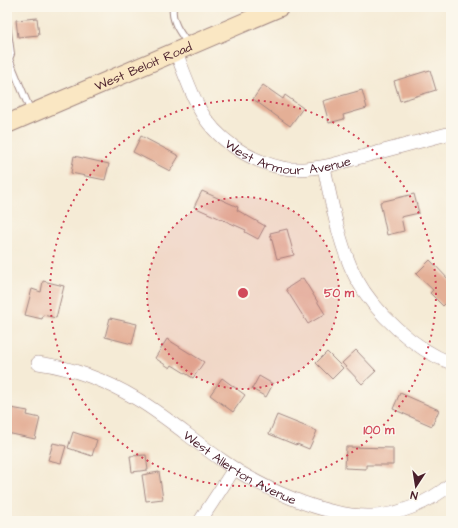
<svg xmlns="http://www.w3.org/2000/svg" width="458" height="528" font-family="'Architects Daughter',sans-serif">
<rect width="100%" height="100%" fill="#fbf7ec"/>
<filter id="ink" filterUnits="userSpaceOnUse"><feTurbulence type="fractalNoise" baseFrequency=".025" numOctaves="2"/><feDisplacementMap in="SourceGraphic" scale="8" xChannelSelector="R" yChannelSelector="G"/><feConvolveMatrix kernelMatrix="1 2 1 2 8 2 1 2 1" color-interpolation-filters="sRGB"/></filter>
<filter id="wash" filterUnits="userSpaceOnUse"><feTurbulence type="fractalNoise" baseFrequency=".012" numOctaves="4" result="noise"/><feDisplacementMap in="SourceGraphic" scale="16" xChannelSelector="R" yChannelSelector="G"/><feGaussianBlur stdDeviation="0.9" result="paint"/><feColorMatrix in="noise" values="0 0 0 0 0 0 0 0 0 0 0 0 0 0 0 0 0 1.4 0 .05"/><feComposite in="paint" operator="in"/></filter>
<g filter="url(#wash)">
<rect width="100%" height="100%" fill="#f5ebd6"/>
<g id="blocks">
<g fill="#e4af96">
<polygon points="37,18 39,35 18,37 16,20"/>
<polygon points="430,70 436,90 400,101 394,81"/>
<polygon points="263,85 283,99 285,95 303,108 290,126 253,99"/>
<polygon points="362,90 367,108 343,115 344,119 329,123 323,101"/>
<polygon points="141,136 179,156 170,171 133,152"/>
<polygon points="74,156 109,164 105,180 71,173"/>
<polygon points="202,191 238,207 237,210 265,226 258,239 245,232 246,230 194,207"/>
<polygon points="414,194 419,213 401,217 404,231 387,235 380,202"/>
<polygon points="287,229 294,255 277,259 270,233"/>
<polygon points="430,260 451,282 451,298 443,306 430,293 433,290 416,274"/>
<polygon points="303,278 325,314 308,324 286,289"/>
<polygon points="43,281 64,286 56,318 43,315 42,319 25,315 32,289 41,292"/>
<polygon points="110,318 137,324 132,344 105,337"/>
<polygon points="167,339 204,362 193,378 172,365 170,368 155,358"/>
<polygon points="356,350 376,371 362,384 342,363"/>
<polygon points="327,352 343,368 332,379 316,363"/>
<polygon points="259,376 273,384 266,397 252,389"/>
<polygon points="222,378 245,395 233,412 210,395"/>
<polygon points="400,393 439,410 432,426 393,409"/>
<polygon points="11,408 28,411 27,415 40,418 35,439 7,433 7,411 10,411"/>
<polygon points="277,415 317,431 309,449 297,444 296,445 269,434"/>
<polygon points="73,432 97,440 92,456 68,448"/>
<polygon points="53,443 66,446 61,463 48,460"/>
<polygon points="346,447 393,448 393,465 366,465 366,469 345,468"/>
<polygon points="146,455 148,470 132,472 130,456"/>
<polygon points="159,472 163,499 146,501 142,475"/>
</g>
</g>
</g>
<g filter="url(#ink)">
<use href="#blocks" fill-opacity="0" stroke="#a08580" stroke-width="1"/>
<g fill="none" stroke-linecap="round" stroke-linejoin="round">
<defs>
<g id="lane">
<path d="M173 7C171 22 181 34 189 45"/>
<polyline points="7,24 11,54 9,59"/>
<polyline points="7,57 9,59 31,112"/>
</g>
<g id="street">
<path id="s1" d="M176 52C183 70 190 90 199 108 215 139 249 161 283 168 299 171 316 168 331 165L451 133"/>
<path d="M324 167C331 201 340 248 356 278 375 313 414 349 451 363"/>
<path id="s2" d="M38 363C73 368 107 381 137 399 167 417 194 441 223 461 259 487 322 516 368 516 396 517 430 502 451 484"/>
<polyline points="200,521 234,469"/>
</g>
<g id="secondary">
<path id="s3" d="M7 124 280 7"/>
</g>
</defs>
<use href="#lane" stroke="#a08580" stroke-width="8"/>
<use href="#street" stroke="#a08580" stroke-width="14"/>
<use href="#secondary" stroke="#a08580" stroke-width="20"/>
<use href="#lane" stroke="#fff" stroke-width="6"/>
<use href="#street" stroke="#fff" stroke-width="13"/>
<use href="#secondary" stroke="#fae7c3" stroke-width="18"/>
</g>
</g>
<circle cx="243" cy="293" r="96" fill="#d1495b" fill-opacity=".12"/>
<g fill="none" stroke="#d1495b" stroke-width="2" stroke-dasharray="2 4">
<circle cx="243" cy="293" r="96"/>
<circle cx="243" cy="293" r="193"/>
</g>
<g text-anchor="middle" stroke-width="3" stroke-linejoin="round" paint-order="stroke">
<g font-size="13" fill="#4a1f2b" stroke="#fbf7ec">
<text dy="5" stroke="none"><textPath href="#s3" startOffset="148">West Beloit Road</textPath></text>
<text dy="5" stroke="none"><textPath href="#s1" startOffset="170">West Armour Avenue</textPath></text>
<text dy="5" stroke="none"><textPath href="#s2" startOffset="230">West Allerton Avenue</textPath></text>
</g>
</g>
<circle cx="243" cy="293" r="6" fill="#d1495b" stroke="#fbf7ec" stroke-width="2"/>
<g font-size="12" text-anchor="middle" font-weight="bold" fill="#d1495b" stroke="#fbf7ec" stroke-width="3" stroke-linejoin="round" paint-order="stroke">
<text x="339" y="297">50 m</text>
<text x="379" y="434">100 m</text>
</g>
<rect width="458" height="528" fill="none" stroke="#fbf7ec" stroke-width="24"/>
<g transform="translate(416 486) rotate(192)" stroke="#fbf7ec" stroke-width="3" paint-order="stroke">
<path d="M0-3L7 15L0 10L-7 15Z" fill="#4a1f2b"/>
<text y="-6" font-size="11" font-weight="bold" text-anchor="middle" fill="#4a1f2b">N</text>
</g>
</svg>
